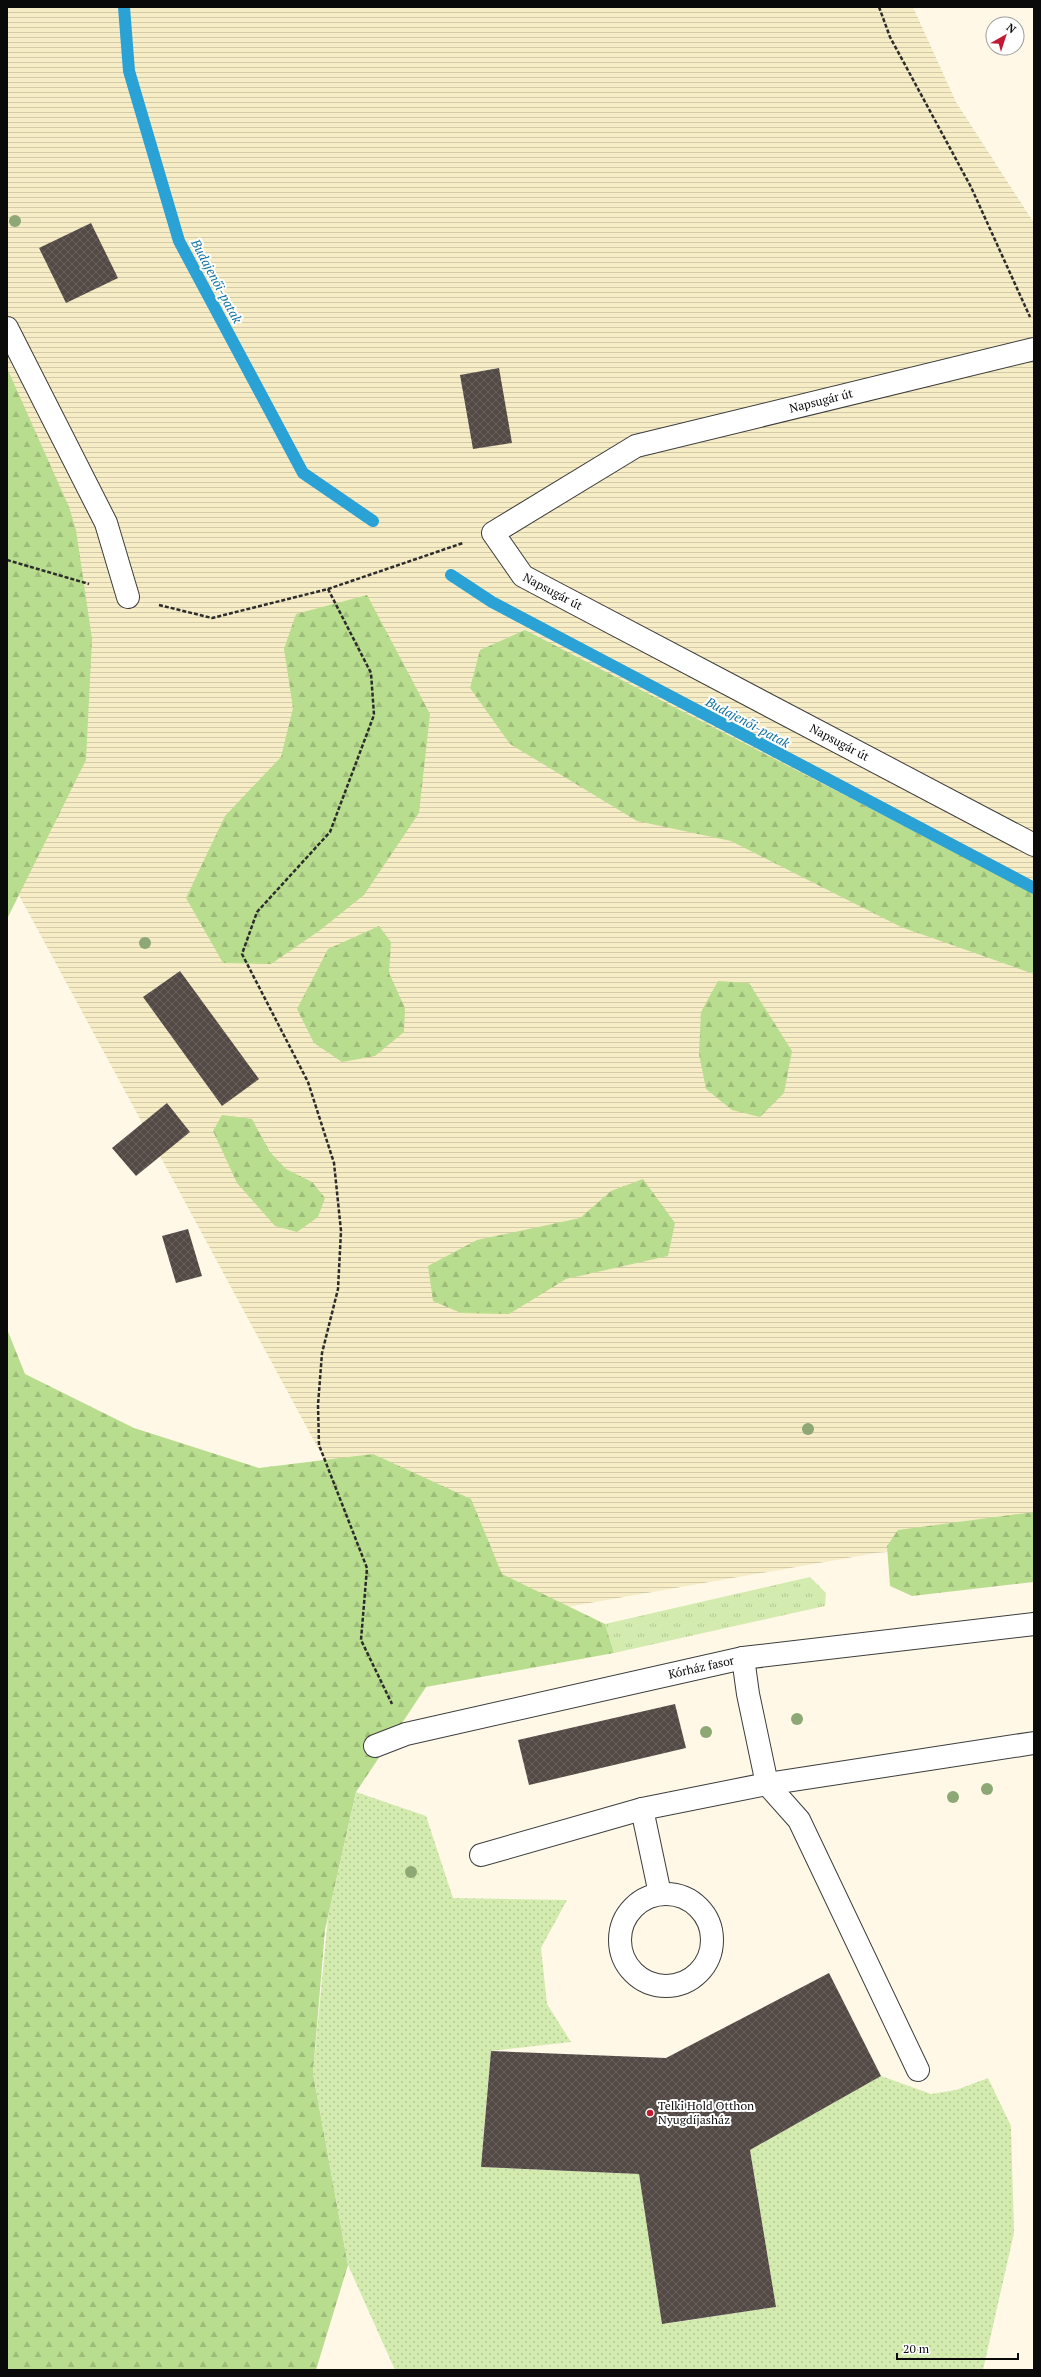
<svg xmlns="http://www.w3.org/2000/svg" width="1041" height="2377" font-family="'PT Serif',serif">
<defs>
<pattern id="farmland-rules" width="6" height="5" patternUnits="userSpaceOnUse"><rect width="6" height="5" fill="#f6edc6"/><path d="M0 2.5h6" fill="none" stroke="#d2caa9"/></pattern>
<pattern id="grass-tufts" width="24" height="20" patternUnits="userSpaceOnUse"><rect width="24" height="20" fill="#d4ebaf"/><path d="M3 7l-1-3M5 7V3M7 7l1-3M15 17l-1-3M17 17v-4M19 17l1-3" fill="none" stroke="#b5c895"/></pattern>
<pattern id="forest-firs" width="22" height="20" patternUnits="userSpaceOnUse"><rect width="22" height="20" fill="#b9dd8e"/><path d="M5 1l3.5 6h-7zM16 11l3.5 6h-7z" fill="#9ebc79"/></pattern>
<pattern id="garden-dots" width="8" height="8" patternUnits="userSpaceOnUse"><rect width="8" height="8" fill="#d4ebaf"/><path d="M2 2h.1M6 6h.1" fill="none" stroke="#b5c895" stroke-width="1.8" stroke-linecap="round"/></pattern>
<pattern id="building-cross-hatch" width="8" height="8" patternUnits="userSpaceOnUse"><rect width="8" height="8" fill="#534a46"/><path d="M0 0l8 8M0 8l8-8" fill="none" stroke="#67605c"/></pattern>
</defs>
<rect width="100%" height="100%" fill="#fff8e7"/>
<polygon fill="url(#farmland-rules)" points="7,7 913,7 956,102 1034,223 1034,1539 876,1553 418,1633 7,873"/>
<polygon fill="url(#grass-tufts)" points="810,1577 826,1593 825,1606 614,1653 605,1624"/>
<g fill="url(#forest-firs)">
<polygon points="7,368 69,507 76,530 92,639 86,760 7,919"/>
<polygon points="367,595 430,714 419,813 364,895 319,931 271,964 223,963 186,898 225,816 281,757 293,708 284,649 296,614"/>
<polygon points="525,630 1034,893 1034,974 901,927 731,841 637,821 510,744 470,688 480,650"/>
<polygon points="379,926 391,942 389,973 405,1008 404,1032 375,1056 342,1062 314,1043 297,1009 328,949"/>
<polygon points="718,981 749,983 792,1051 784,1093 760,1117 732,1110 706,1089 699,1054 701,1012"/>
<polygon points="222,1115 252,1119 270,1152 286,1169 312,1182 325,1198 318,1217 297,1232 275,1226 237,1183 213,1131"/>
<polygon points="643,1179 675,1223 668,1256 566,1279 509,1314 461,1313 433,1301 428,1266 477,1240 580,1218 611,1191"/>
<polygon points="7,1329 25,1374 134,1428 259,1468 373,1454 471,1499 502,1574 605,1624 614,1653 426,1687 356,1792 325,1930 313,2073 348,2265 316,2370 7,2370"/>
<polygon points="1034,1512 1034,1582 912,1596 890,1586 887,1546 898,1530"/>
</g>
<polygon fill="url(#garden-dots)" points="356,1792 426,1816 453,1898 567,1900 541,1948 547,2004 571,2042 491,2051 481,2167 639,2174 665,2324 776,2307 750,2150 881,2076 931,2094 956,2090 988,2078 1011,2126 1014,2233 983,2370 395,2370 348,2265 313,2073 328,1917"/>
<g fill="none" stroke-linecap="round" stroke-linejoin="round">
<g stroke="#2ba2d5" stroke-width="12">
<polyline points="124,7 129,71 179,241 303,473 373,521"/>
<polyline points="451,575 492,602 1034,888"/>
</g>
</g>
<g fill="url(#building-cross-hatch)">
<polygon points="91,223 118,278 66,303 39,248"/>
<polygon points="499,368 512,443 473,449 460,375"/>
<polygon points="180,971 259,1079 222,1106 143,997"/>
<polygon points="167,1103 190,1132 136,1176 112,1148"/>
<polygon points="188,1229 202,1276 176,1283 162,1236"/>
<polygon points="675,1704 686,1748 529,1785 518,1740"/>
<polygon points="829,1973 881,2076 750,2150 776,2307 662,2324 639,2174 481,2167 491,2051 666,2058"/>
</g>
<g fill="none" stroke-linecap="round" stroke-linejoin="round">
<defs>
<g id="lane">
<polyline points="7,328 106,523 128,597"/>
<polyline points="743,1658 748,1694 767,1784 799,1820 918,2070"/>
<polyline points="642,1809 660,1894"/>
<polyline points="481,1855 642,1809 767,1784 1034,1743"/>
<circle cx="666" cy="1940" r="46"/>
</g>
<g id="street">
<path id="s1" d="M1034 349 636 446 493 533 523 576 1034 845"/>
<path id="s2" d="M375 1746 406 1734 743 1658 1034 1624"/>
</g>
</defs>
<use href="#lane" stroke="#3d3d3d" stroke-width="24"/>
<use href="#street" stroke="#3d3d3d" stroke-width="24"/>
<g stroke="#2c2c2c" stroke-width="2.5" stroke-dasharray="4 2" stroke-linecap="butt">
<polyline points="879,7 890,37 971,187 1030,317"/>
<polyline points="7,560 89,584"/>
<polyline points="328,589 371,673 374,715 330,832 257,912 242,954 308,1082 334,1163 341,1231 338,1289 322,1353 318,1405 319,1445 367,1568 361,1640 392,1704"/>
<polyline points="159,605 212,618 328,589 463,543"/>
</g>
<use href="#lane" stroke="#fff" stroke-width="22"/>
<use href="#street" stroke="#fff" stroke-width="22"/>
</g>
<g fill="#8da775">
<circle cx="15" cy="221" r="6"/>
<circle cx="145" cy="943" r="6"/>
<circle cx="808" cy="1429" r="6"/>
<circle cx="797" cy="1719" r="6"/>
<circle cx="706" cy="1732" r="6"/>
<circle cx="987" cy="1789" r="6"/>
<circle cx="953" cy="1797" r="6"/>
<circle cx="411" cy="1872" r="6"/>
</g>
<circle fill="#c11b33" stroke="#fff" stroke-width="1.5" cx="650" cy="2113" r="4"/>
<g text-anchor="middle" stroke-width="4" stroke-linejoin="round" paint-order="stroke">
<g font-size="12" fill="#0a0a0a" stroke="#fff">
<text transform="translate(821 401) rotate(-14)" y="4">Napsugár út</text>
<text dy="4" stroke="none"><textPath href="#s1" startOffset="663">Napsugár út</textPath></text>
<text dy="4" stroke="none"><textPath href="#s1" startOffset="987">Napsugár út</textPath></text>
<text dy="4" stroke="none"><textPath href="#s2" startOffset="336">Kórház fasor</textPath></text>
</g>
<g font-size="12" fill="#0a0a0a" stroke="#fff" text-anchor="start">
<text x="658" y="2110">Telki Hold Otthon<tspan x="658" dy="14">Nyugdíjasház</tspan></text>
</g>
<g font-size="13" font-style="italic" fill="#0d70a2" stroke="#fff">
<text transform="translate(217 281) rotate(62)" y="5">Budajenői-patak</text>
<text transform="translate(748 722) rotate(28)" y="5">Budajenői-patak</text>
</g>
</g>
<rect width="1041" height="2377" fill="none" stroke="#0a0a0a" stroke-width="16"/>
<g transform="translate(1005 36) rotate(39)"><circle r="19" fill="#ffffff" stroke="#9d9d9d"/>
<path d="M0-3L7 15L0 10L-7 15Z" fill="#c11b33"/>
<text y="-6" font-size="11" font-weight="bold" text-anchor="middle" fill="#0a0a0a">N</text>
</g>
<path d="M897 2353v6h121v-6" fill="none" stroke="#0a0a0a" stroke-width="2"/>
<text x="903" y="2353" font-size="12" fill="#0a0a0a" stroke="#ffffff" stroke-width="3" paint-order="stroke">20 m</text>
</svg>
